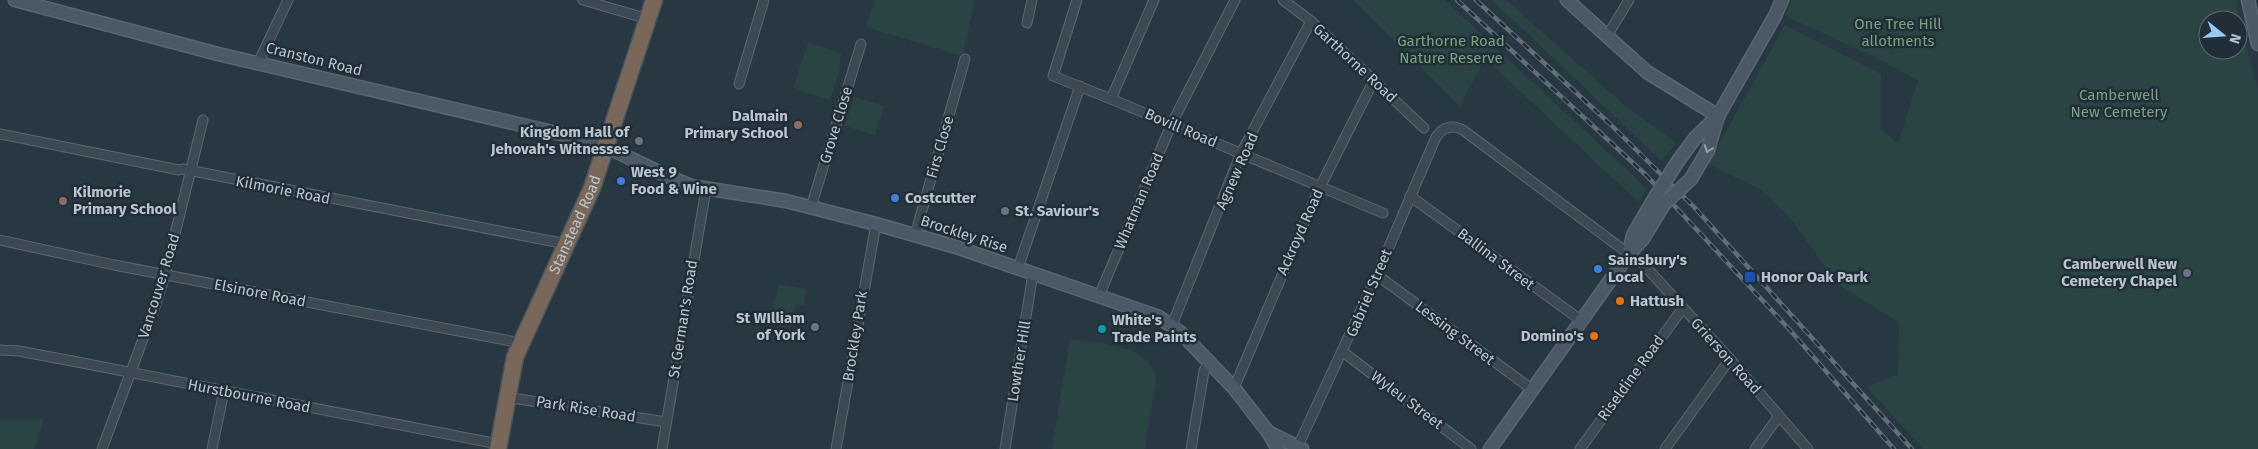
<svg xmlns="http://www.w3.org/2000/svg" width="2258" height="449" font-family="'Fira Sans',sans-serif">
<rect width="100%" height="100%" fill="#283843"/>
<g fill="#2a4443" fill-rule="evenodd">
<polygon points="875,0 975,0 962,56 866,27"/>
<polygon points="1354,0 1445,0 1646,188 1639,203 1485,58 1460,106"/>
<polygon points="1492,0 1506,0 1622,103 1676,143 1662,161"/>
<path d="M1792 0H2237L2239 22 2258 89V449H1923L1867 387 1898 375 1899 323 1837 283 1788 215 1760 189 1708 164 1785 25 1881 74V130L1898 144 1918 80 1869 54 1785 16ZM2208 20H2238V50H2208Z"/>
<polygon points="808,42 841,53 838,76 830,100 793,88"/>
<polygon points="854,97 884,106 875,135 845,126"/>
<polygon points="778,284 806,289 804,305 796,304 792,327 771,324"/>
<path d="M1070 339C1097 344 1153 343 1156 381 1156 388 1153 397 1152 404 1149 419 1147 434 1145 449H1052Z"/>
<polygon points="0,419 44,419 34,449 0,449"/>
</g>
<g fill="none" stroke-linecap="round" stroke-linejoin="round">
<defs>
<g id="street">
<polyline points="583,0 648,19"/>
<polyline points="1077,0 1053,76 1111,99 1383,213"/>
<polyline points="1283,0 1311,21 1424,128"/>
<polyline points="1027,23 1032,0"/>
<polyline points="1607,36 1629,0"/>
<polyline points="258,63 288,0"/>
<polyline points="739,84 764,0"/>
<polyline points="1111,99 1154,0"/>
<polyline points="0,134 179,170 183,169 566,244"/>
<polyline points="1410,196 1582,321"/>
<polyline points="811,207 861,44"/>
<polyline points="915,235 965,59"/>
<polyline points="0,240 114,265 521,343"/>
<polyline points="1643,264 1730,359 1808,449"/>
<polyline points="1018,268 1080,86"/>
<polyline points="1377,275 1533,390"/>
<polyline points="1099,296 1171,125 1235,0"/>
<polyline points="1172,325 1241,153 1311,21"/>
<polyline points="0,350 19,351 72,361 498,444"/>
<polyline points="1343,352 1471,449"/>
<polyline points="1234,388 1318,191 1374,80"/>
<polyline points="506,397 666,422"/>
<path d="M1298 446 1377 275 1436 137C1443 127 1452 124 1463 130L1629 254"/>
<polyline points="102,449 155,307 165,275 203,120"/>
<polyline points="212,449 224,391"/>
<polyline points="662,449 706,189"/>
<polyline points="836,449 876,224"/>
<polyline points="1005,449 1033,273"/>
<polyline points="1191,449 1204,371 1209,362"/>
<polyline points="1580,449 1683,308"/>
<polyline points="1665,449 1730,359"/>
<polyline points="1755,449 1779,416"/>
</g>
<g id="secondary">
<polyline points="15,0 218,54 582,139 613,150 665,175 691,186 786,201 876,224 956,247 1139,310 1159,317 1181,333 1234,388 1268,432 1278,449"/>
<polyline points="1567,0 1647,72 1718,116"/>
<polyline points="2248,0 2258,44"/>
<polyline points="1678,161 1695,138 1718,116"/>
<polyline points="1691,179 1708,150 1718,116 1775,16 1782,0"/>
<polyline points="1629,254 1633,235 1654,199"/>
<polyline points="1268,432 1302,449"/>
<polyline points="1490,449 1629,254 1642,240 1664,204"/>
</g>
<g id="highway">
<path id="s1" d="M498 449 515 357 592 188 654 0"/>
</g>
</defs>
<use href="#street" stroke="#5b6770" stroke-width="11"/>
<use href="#secondary" stroke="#5b6770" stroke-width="15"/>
<use href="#highway" stroke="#47545d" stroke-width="19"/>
<use href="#street" stroke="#3c4953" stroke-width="9"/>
<use href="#secondary" stroke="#4b5966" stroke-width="12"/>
<use href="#highway" stroke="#79685a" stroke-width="16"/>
<defs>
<g id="rail">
<polyline points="1457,0 1646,175 1789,329 1894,449"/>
<polyline points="1476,0 1610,124 1695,208 1912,449"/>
</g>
</defs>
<use href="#rail" stroke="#5f6e7a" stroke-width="4.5"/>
<use href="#rail" stroke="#212e38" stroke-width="2.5" stroke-dasharray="8" stroke-linecap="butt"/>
<defs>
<g id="secondary-bridge">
<polyline points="1654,199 1678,161"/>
<polyline points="1664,204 1691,179"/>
</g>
</defs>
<use href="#secondary-bridge" stroke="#5b6770" stroke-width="15" stroke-linecap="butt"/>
<use href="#secondary-bridge" stroke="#4b5966" stroke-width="12"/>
</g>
<defs><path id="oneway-chevron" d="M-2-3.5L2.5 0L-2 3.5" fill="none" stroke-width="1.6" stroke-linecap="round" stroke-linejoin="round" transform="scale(1.25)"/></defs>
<use stroke="#939fa8" href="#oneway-chevron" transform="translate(1708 149) rotate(111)"/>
<g fill="#8d6e63" stroke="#212e38" stroke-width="2">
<circle cx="798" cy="125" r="5"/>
<circle cx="63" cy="201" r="5"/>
</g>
<g fill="#6b7280" stroke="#212e38" stroke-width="2">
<circle cx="639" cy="141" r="5"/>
<circle cx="1005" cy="211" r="5"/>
<circle cx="2187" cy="273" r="5"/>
<circle cx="815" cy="327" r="5"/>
</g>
<g fill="#3f7fe0" stroke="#212e38" stroke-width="2">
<circle cx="621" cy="181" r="5"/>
<circle cx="895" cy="198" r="5"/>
<circle cx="1598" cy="269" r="5"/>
</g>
<rect fill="#1a4fb4" stroke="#212e38" stroke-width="2" x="1744" y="271" width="12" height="12" rx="2.5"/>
<g fill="#e8710a" stroke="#212e38" stroke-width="2">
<circle cx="1620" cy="301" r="5"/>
<circle cx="1594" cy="336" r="5"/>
</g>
<circle fill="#0f9aa8" stroke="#212e38" stroke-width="2" cx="1102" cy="329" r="5"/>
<g text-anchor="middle" stroke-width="5" stroke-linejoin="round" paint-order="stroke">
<g font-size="15" fill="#79a27b" stroke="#212e38">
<text x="1898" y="29">One Tree Hill<tspan x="1898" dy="17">allotments</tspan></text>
<text x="1451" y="46">Garthorne Road<tspan x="1451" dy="17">Nature Reserve</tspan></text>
<text x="2119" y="100">Camberwell<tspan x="2119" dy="17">New Cemetery</tspan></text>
</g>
<g font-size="15" fill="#bac4cc" stroke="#212e38">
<text transform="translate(314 59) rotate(14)" y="5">Cranston Road</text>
<text transform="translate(1355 63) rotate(43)" y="5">Garthorne Road</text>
<text transform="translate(836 125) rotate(-73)" y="5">Grove Close</text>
<text transform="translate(1181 128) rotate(23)" y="5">Bovill Road</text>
<text transform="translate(940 147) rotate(-74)" y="5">Firs Close</text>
<text transform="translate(1237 171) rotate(-66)" y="5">Agnew Road</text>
<text transform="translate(283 190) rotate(11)" y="5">Kilmorie Road</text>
<text transform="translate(1139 201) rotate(-67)" y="5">Whatman Road</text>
<text dy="5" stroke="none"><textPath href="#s1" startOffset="239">Stanstead Road</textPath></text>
<text transform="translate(1300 232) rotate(-66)" y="5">Ackroyd Road</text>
<text transform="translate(964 234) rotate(18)" y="5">Brockley Rise</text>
<text transform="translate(1496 259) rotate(37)" y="5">Ballina Street</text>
<text transform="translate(159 286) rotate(-73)" y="5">Vancouver Road</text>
<text transform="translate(260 293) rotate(11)" y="5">Elsinore Road</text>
<text transform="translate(1369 293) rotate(-67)" y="5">Gabriel Street</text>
<text transform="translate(683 319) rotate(-81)" y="5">St German's Road</text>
<text transform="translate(1455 333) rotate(37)" y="5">Lessing Street</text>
<text transform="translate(855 336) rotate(-81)" y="5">Brockley Park</text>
<text transform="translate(1726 356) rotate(48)" y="5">Grierson Road</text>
<text transform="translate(1019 361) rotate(-81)" y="5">Lowther Hill</text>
<text transform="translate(1631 378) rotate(-54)" y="5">Riseldine Road</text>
<text transform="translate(249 396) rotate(11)" y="5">Hurstbourne Road</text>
<text transform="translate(1407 400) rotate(37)" y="5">Wyleu Street</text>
<text transform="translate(586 409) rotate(9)" y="5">Park Rise Road</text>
</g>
<g font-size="15" font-weight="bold" fill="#bac4cc" stroke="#212e38" text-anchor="start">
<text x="788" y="121" text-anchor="end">Dalmain<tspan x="788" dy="17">Primary School</tspan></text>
<text x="629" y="137" text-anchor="end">Kingdom Hall of<tspan x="629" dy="17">Jehovah's Witnesses</tspan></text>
<text x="631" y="177">West 9<tspan x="631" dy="17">Food &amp; Wine</tspan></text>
<text x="73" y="197">Kilmorie<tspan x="73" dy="17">Primary School</tspan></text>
<text x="905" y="203">Costcutter</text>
<text x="1015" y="216">St. Saviour's</text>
<text x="1608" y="265">Sainsbury's<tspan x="1608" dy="17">Local</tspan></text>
<text x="2177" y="269" text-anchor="end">Camberwell New<tspan x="2177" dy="17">Cemetery Chapel</tspan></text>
<text x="1761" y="282">Honor Oak Park</text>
<text x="1630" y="306">Hattush</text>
<text x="805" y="323" text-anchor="end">St WIlliam<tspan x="805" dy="17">of York</tspan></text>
<text x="1112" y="325">White's<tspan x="1112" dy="17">Trade Paints</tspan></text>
<text x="1584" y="341" text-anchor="end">Domino's</text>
</g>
</g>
<g transform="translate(2223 35) rotate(107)"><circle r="24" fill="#212e38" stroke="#5e6a73"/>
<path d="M0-4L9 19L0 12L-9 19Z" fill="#95caf6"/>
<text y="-8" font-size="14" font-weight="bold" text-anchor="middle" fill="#bac4cc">N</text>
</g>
</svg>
